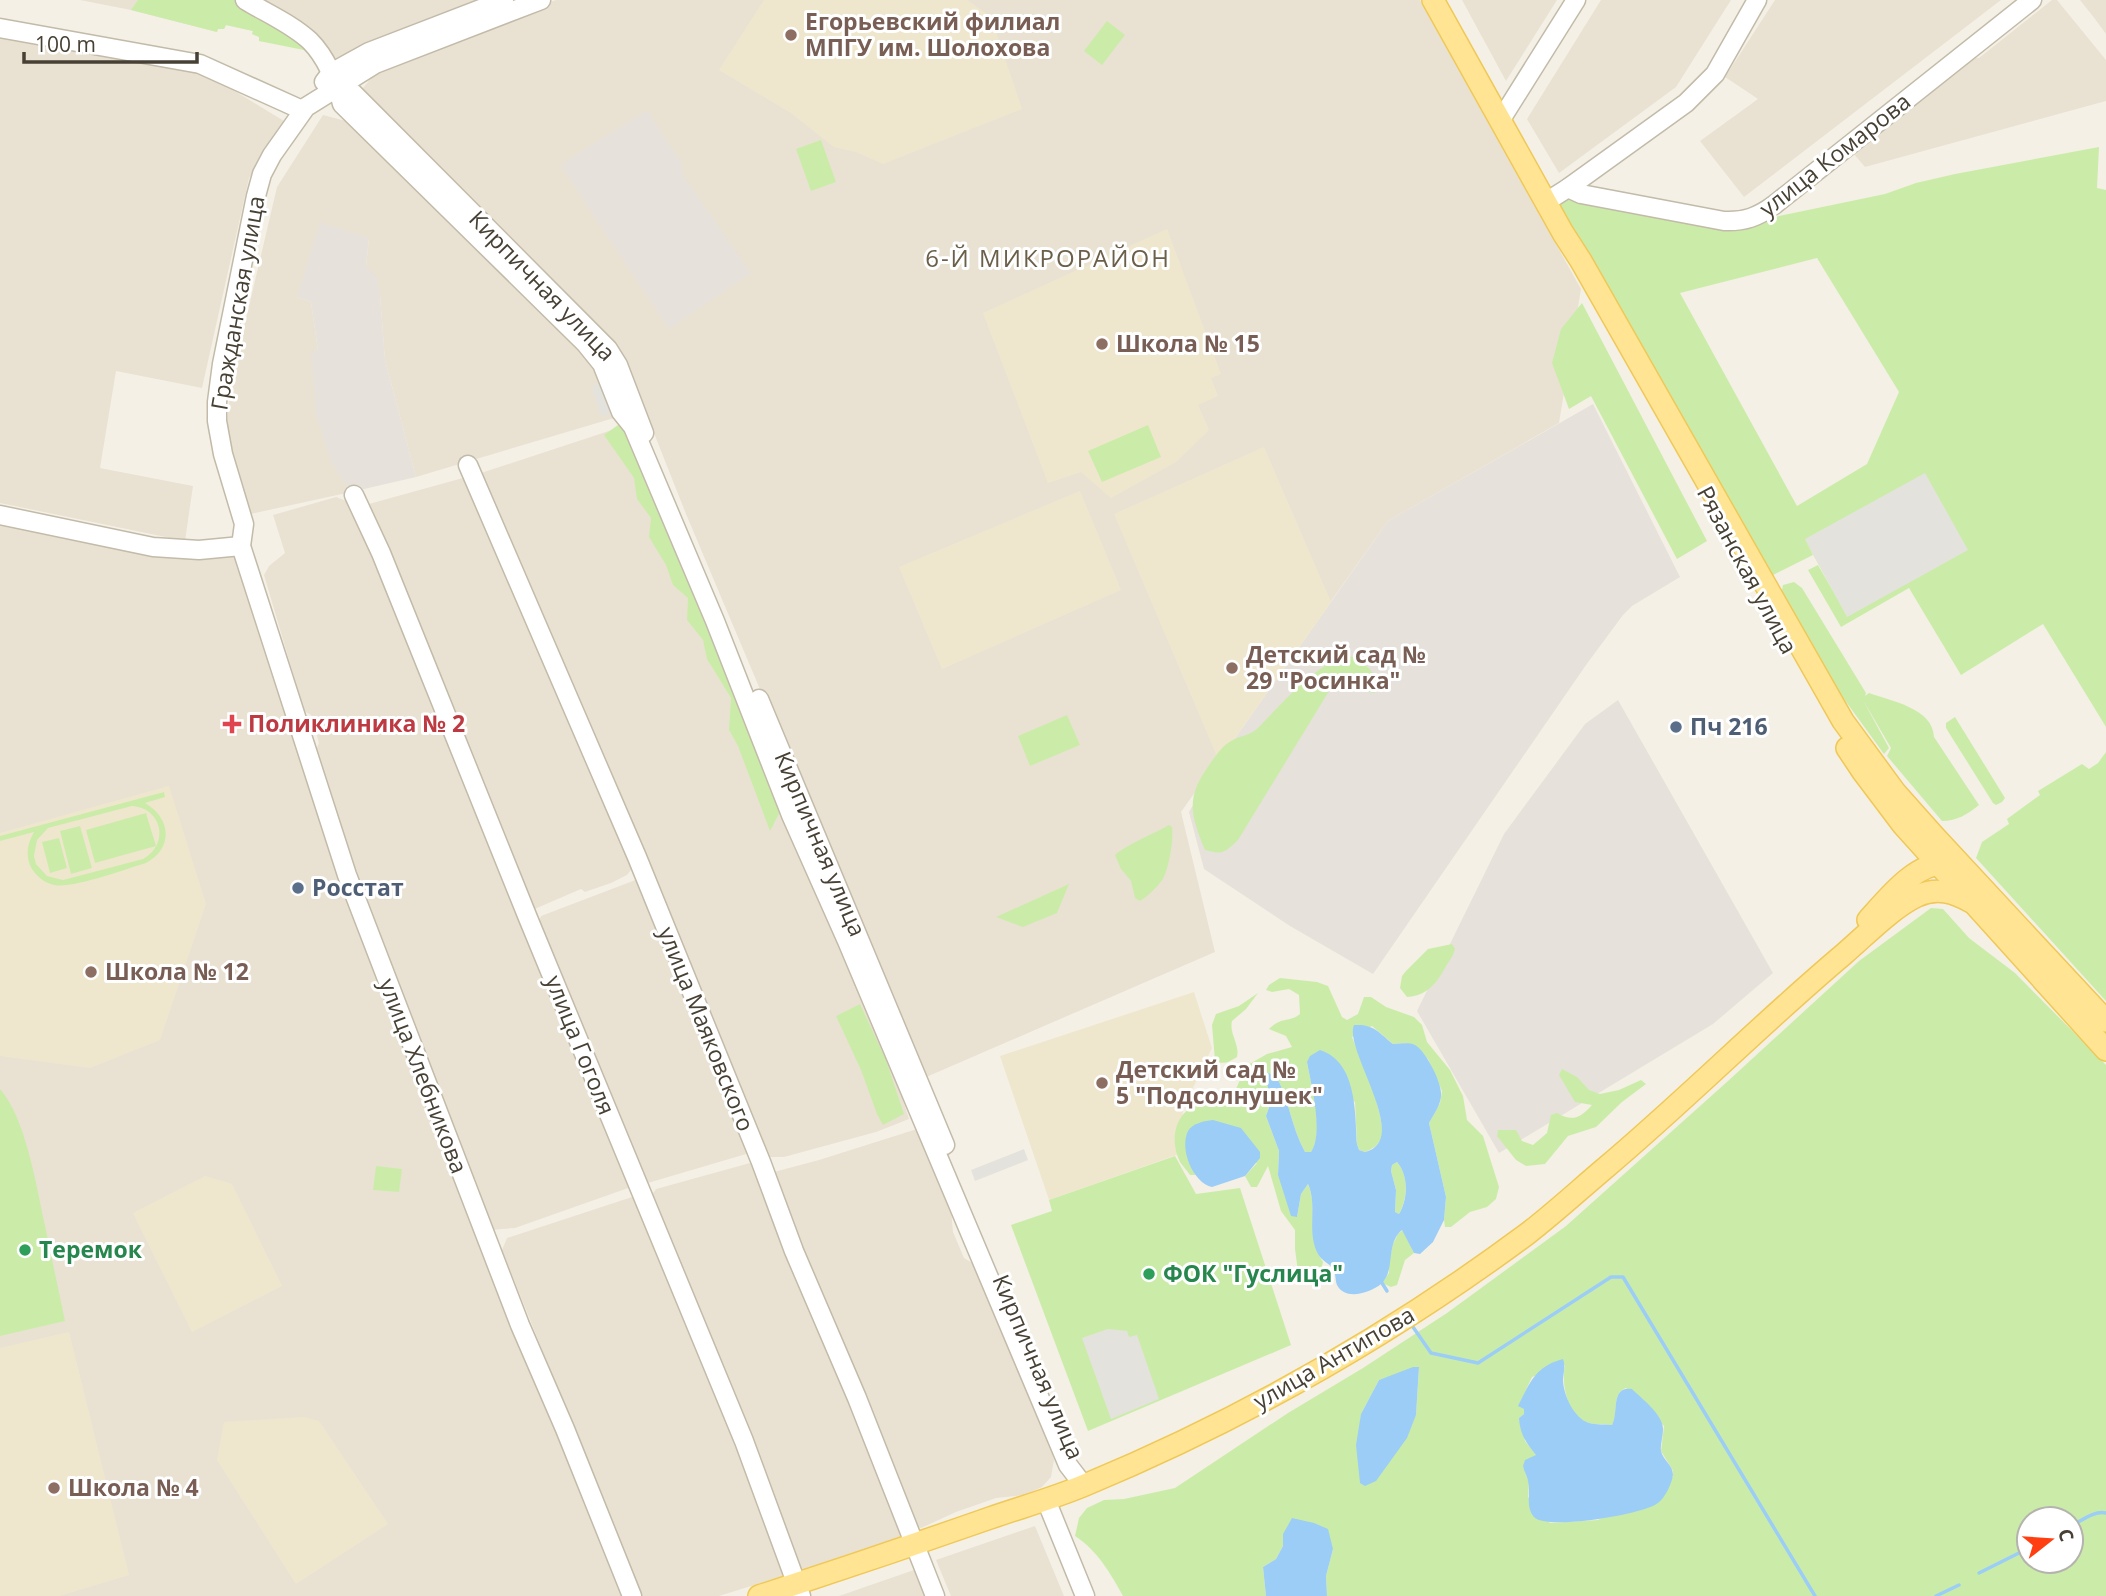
<svg xmlns="http://www.w3.org/2000/svg" width="2106" height="1596" font-family="'Open Sans',sans-serif">
<rect width="100%" height="100%" fill="#f4f0e5"/>
<g fill="#e9e2d2">
<polygon points="80,0 483,0 370,43 334,59 320,46 259,41 259,37 252,34 253,31 226,25 224,29 218,29 217,32 131,10"/>
<polygon points="556,0 1420,0 1581,289 1559,423 1388,521 1181,812 1215,952 924,1078 686,514 627,365 368,101 363,88 372,77 406,59 485,26"/>
<polygon points="1462,0 1557,0 1506,81"/>
<polygon points="1601,0 1731,0 1676,87 1559,173 1527,119"/>
<polygon points="1775,0 2001,0 1744,197 1700,141 1758,99 1725,77"/>
<polygon points="2052,0 2057,0 2106,60 2106,101 1865,167 1853,153 1973,58 1979,58"/>
<polygon points="2080,0 2106,0 2106,34 2095,19"/>
<polygon points="0,34 200,70 284,121 249,178 202,388 116,371 100,468 193,486 185,541 0,503"/>
<polygon points="323,115 350,122 579,343 602,379 614,418 416,477 385,360 380,295 366,266 369,239 297,297 311,302 318,350 351,492 246,515 226,434 231,383 277,187"/>
<polygon points="624,426 785,824 890,1060 909,1119 876,1132 784,1157 770,1157 761,1151 478,474"/>
<polygon points="470,476 634,866 627,875 611,883 585,892 581,889 530,911 369,504"/>
<polygon points="336,497 354,504 634,1186 515,1228 491,1230 381,945 316,750 319,743 311,715 304,711 264,575 269,566 285,553 273,515"/>
<polygon points="0,515 153,547 241,546 333,828 632,1596 0,1596"/>
<polygon points="638,879 753,1152 641,1185 537,927 541,916"/>
<polygon points="917,1129 951,1210 953,1232 964,1258 974,1264 1047,1435 1054,1460 1051,1477 1042,1487 1024,1495 996,1498 956,1512 921,1528 916,1526 770,1173 819,1160"/>
<polygon points="750,1163 757,1166 905,1536 800,1571 651,1196 656,1189"/>
<polygon points="635,1196 747,1466 786,1575 719,1596 641,1596 502,1250 507,1238"/>
<polygon points="1035,1526 1064,1596 951,1596 936,1560"/>
<polygon points="914,1570 925,1596 839,1596"/>
</g>
<g fill="#e6e1da">
<polygon points="647,110 681,162 683,175 751,273 669,329 560,165"/>
<polygon points="320,222 369,238 366,266 377,278 380,295 385,360 416,477 351,492 331,462 316,414 311,352 318,350 311,302 297,297"/>
<polygon points="1593,404 1680,577 1632,606 1623,615 1586,665 1373,974 1290,926 1204,869 1189,812 1219,761 1388,521"/>
<polygon points="1618,700 1773,973 1713,1024 1499,1153 1417,1011 1504,834 1585,724"/>
</g>
<g fill="#efe7cd">
<polygon points="764,0 967,0 991,17 1022,109 883,164 856,152 834,147 791,113 719,70"/>
<polygon points="1167,229 1221,374 1211,378 1218,396 1198,405 1209,430 1176,462 1111,498 1081,472 1048,483 983,313"/>
<polygon points="1264,447 1331,602 1219,761 1114,514"/>
<polygon points="1080,491 1121,590 942,669 899,567"/>
<polygon points="169,786 206,904 160,1040 90,1068 0,1056 0,833"/>
<polygon points="1194,992 1212,1048 1183,1109 1182,1153 1049,1200 1000,1056"/>
<polygon points="205,1176 232,1184 282,1286 192,1332 133,1213"/>
<polygon points="69,1332 129,1575 59,1596 0,1596 0,1348"/>
<polygon points="304,1417 319,1421 388,1524 296,1584 217,1460 224,1422"/>
</g>
<g fill="#cbeca9" fill-rule="evenodd">
<polygon points="138,0 235,0 299,40 309,51 259,41 259,37 252,34 253,31 226,25 224,29 218,29 217,32 131,10"/>
<polygon points="1107,21 1125,35 1102,65 1084,51"/>
<polygon points="821,140 836,182 811,191 796,149"/>
<path d="M2099 147 2097 188 2106 190V727L2043 624 1961 675 1909 588 1841 627 1808 570 1818 565 1848 617 1805 540 1813 555 1773 575 1762 573 1560 209 1561 204 1570 197 1750 226 1779 216 1885 194 1916 183 1955 174ZM1817 258 1899 392 1867 464 1797 506 1680 293Z"/>
<polygon points="1582,303 1707,541 1677,559 1591,396 1569,409 1552,363 1561,329"/>
<polygon points="618,425 625,429 782,808 770,831 738,746 729,730 731,698 707,659 703,640 687,620 688,598 673,585 666,565 649,537 651,518 637,499 634,478 604,435"/>
<polygon points="1148,425 1161,457 1102,482 1088,451"/>
<path d="M1794 582 1802 588 1866 693 1865 696 1869 693C1891 701 1933 708 1934 737L1979 805C1968 814 1957 821 1942 821L1887 756 1891 748 1863 700 1889 748 1884 754 1823 670 1781 595 1783 585Z"/>
<path d="M1345 655C1360 657 1375 672 1380 685L1378 691 1373 693 1361 689 1341 675 1337 678 1238 840C1224 853 1223 855 1205 850 1189 811 1186 796 1212 761 1218 753 1222 746 1231 741 1241 735 1250 736 1259 727 1283 702 1313 668 1345 655Z"/>
<polygon points="1067,715 1080,745 1030,766 1018,736"/>
<polygon points="1955,717 2005,798 2002,802 1996,805 1993,803 1946,728 1946,723"/>
<polygon points="2106,752 2106,1001 1976,858 1982,842 2009,824 2007,819 2040,795 2038,791 2082,764 2089,769 2098,763"/>
<path d="M164 792 165 797 145 803C171 818 174 848 146 863 126 869 72 889 54 885 45 883 37 877 32 869 25 857 27 844 34 832L0 841V836ZM132 806C162 808 170 844 143 859L63 880 47 876 36 864 34 856 37 840 48 828Z"/>
<polygon points="146,813 156,846 95,863 86,830"/>
<path d="M1169 825 1172 827C1174 839 1169 866 1164 877 1159 886 1148 896 1140 901L1135 898 1131 881 1121 869 1115 855C1126 845 1155 833 1169 825Z"/>
<polygon points="80,826 92,868 71,874 60,831"/>
<polygon points="59,838 67,868 50,873 42,842"/>
<polygon points="1069,884 1057,913 1023,927 996,917"/>
<path d="M1931 908 1943 909 1969 938 2015 973 2106 1065V1596H1327L1326 1576 1333 1549 1283 1546 1276 1559 1263 1567 1266 1596H1123C1111 1574 1097 1550 1075 1536L1079 1518 1087 1508 1104 1500 1124 1499 1175 1488 1288 1413 1363 1368 1447 1313 1566 1226 1728 1081 1859 961ZM1565 1365C1561 1384 1567 1416 1589 1423 1596 1425 1605 1424 1612 1425 1619 1413 1611 1394 1626 1388L1664 1426 1661 1451 1673 1471V1477L1598 1520 1550 1523 1528 1497 1529 1483 1523 1466 1537 1456 1525 1441 1519 1418 1524 1414V1408L1519 1405 1532 1377ZM1419 1368 1416 1415 1360 1483 1361 1414 1379 1380ZM2029 1519H2071V1561H2029Z"/>
<path d="M1452 944 1455 949 1453 955C1439 976 1434 995 1407 997L1400 988 1402 976 1406 971 1428 949Z"/>
<path d="M1280 978 1317 982 1328 986 1342 1017 1347 1020 1358 1014 1364 997H1371L1386 1007 1414 1017 1422 1025 1427 1042 1450 1070 1463 1096 1467 1120 1483 1136 1499 1187 1496 1199 1487 1207 1470 1212 1451 1227H1445L1444 1220 1446 1197 1429 1123 1440 1103 1442 1091 1428 1059 1405 1043 1393 1044 1372 1026 1352 1037C1360 1057 1388 1120 1381 1138 1378 1146 1372 1149 1365 1152L1359 1150 1357 1144 1355 1102 1307 1062C1311 1085 1325 1132 1311 1152H1305C1291 1127 1289 1098 1275 1074L1267 1073 1266 1082 1272 1099 1266 1116 1279 1151 1278 1175 1297 1217 1301 1194 1308 1184C1319 1211 1305 1234 1323 1262 1321 1271 1319 1275 1311 1281L1299 1279 1295 1249V1230L1281 1211 1268 1166 1257 1187H1251L1245 1176 1257 1163 1192 1169 1196 1175H1190C1187 1171 1183 1166 1180 1162 1168 1138 1176 1106 1206 1103 1213 1103 1222 1105 1229 1105L1246 1066 1267 1054 1292 1047 1286 1036 1269 1029C1282 1016 1289 1023 1300 1014L1299 995 1289 989 1272 992 1266 990 1269 985Z"/>
<path d="M1258 993 1246 1009 1232 1021C1229 1034 1240 1044 1237 1057 1229 1062 1224 1065 1215 1061L1212 1025 1216 1014 1239 1006Z"/>
<polygon points="860,1004 886,1060 904,1114 883,1125 877,1114 861,1070 836,1016"/>
<path d="M1562 1069 1577 1077 1589 1090 1600 1094 1619 1090 1641 1080 1646 1084 1622 1102 1596 1127 1568 1136 1545 1164 1526 1166 1516 1160 1497 1136 1498 1130H1516L1522 1141 1533 1145 1547 1133 1551 1115 1557 1113C1573 1122 1580 1118 1592 1105L1575 1102 1559 1075Z"/>
<path d="M0 1089C25 1117 36 1183 44 1221 51 1254 58 1288 65 1321L0 1336Z"/>
<polygon points="1175,1156 1196,1194 1240,1188 1291,1345 1088,1431 1011,1225 1052,1211 1049,1200"/>
<path d="M1397 1162C1409 1176 1408 1198 1399 1214L1395 1212 1396 1190 1391 1171 1392 1165Z"/>
<polygon points="376,1166 402,1169 399,1192 373,1190"/>
<polygon points="1403,1230 1414,1253 1405,1260 1397,1285 1391,1287 1382,1283 1389,1273 1389,1261 1393,1244 1398,1234"/>
</g>
<g fill="#e4e2dd">
<polygon points="609,380 618,411 601,416 592,387"/>
<polygon points="1925,473 1968,550 1847,617 1805,539"/>
<polygon points="1024,1149 1028,1160 975,1181 971,1170"/>
<polygon points="1108,1329 1127,1331 1129,1337 1137,1335 1159,1399 1111,1419 1082,1338"/>
</g>
<g fill="#9bcdf7" fill-rule="evenodd">
<path d="M1354 1025C1374 1024 1378 1032 1393 1044 1400 1044 1408 1042 1415 1045 1425 1050 1441 1081 1441 1093 1442 1103 1434 1114 1429 1123L1446 1197 1444 1220 1433 1242 1420 1254 1414 1253 1402 1230C1385 1244 1396 1271 1381 1284 1370 1293 1345 1301 1337 1285 1335 1280 1336 1273 1333 1269 1329 1263 1322 1261 1318 1254 1306 1232 1318 1206 1308 1184L1301 1194 1297 1217 1291 1216 1278 1175 1279 1151 1266 1116 1272 1099 1266 1082 1267 1073 1275 1074C1289 1098 1291 1127 1305 1152H1311C1324 1133 1311 1084 1307 1062L1310 1056 1320 1050C1357 1062 1355 1112 1357 1144L1359 1150 1365 1152C1368 1151 1372 1150 1375 1147 1401 1125 1344 1047 1354 1025ZM1397 1162C1409 1176 1408 1199 1399 1214L1395 1212 1396 1190 1391 1171 1392 1165Z"/>
<path d="M1213 1120 1241 1128 1260 1152V1158L1245 1176 1212 1187C1193 1183 1179 1149 1188 1131 1193 1123 1204 1121 1213 1120Z"/>
<path d="M1563 1359C1566 1367 1563 1373 1563 1381 1564 1396 1574 1418 1589 1423 1596 1425 1605 1424 1612 1425 1619 1412 1610 1386 1632 1389 1642 1399 1664 1415 1663 1430 1663 1437 1660 1445 1661 1451 1663 1460 1673 1465 1673 1475 1672 1483 1665 1498 1658 1503 1645 1514 1546 1531 1534 1517 1525 1506 1531 1493 1528 1481 1527 1476 1524 1471 1523 1466L1525 1460 1536 1455C1526 1443 1520 1434 1519 1418L1524 1414V1409L1518 1406C1530 1382 1536 1366 1563 1359Z"/>
<polygon points="1413,1367 1419,1367 1416,1415 1407,1438 1376,1481 1365,1486 1360,1483 1356,1445 1361,1414 1379,1380"/>
<polygon points="1292,1518 1314,1523 1328,1529 1333,1549 1326,1576 1327,1596 1266,1596 1263,1567 1276,1559 1283,1546 1283,1534"/>
</g>
<g fill="none" stroke-linecap="round" stroke-linejoin="round">
<g stroke="#9bcdf7" stroke-width="3.5">
<polyline points="1382,1283 1387,1291"/>
<polyline points="1413,1327 1431,1353 1478,1363 1611,1277 1623,1277 1815,1596"/>
<path d="M2071 1526C2081 1521 2095 1510 2106 1513"/>
<polyline points="1979,1573 2029,1548"/>
<polyline points="1936,1596 1959,1585"/>
</g>
<defs>
<g id="minor">
<path d="M245 0C266 13 292 24 310 41 326 57 337 83 342 104L585 343 602 364 621 412 633 427 715 621 791 815 847 941 1068 1465 1084 1486"/>
<polyline points="541,0 375,64 306,107 272,155 262,174 256,196 222,364 217,402 217,421 223,454 244,524 241,546 347,875 520,1325 565,1429 632,1596"/>
<polyline points="0,28 200,64 302,110"/>
<polyline points="324,82 331,73 369,52 504,0"/>
<polyline points="338,87 353,93 608,349 618,365 644,433"/>
<polyline points="1500,121 1576,0"/>
<path d="M1568 188 1581 194 1724 221C1744 222 1758 217 1774 205L2032 0"/>
<polyline points="1546,202 1568,188 1686,103 1715,74 1757,0"/>
<polyline points="468,465 637,857 761,1162 794,1251 857,1398 935,1596"/>
<polyline points="354,495 381,553 528,918 744,1441 801,1596"/>
<polyline points="0,515 153,547 199,550 241,546"/>
<polyline points="759,699 945,1145"/>
<polyline points="1046,1500 1085,1596"/>
</g>
<g id="major">
<polyline points="1433,0 1563,233 1581,261 1843,721 1895,792 1935,837 2106,1021"/>
<polyline points="1847,748 1863,772 1903,825 2106,1050"/>
<path d="M1868 920C1887 899 1917 860 1948 864"/>
<path d="M759 1596C836 1571 913 1545 990 1518 1022 1507 1054 1498 1085 1485 1241 1420 1391 1335 1527 1234 1553 1214 1578 1191 1604 1169 1686 1100 1762 1023 1844 954 1866 935 1892 908 1917 896 1937 887 1954 892 1971 902"/>
</g>
</defs>
<use href="#minor" stroke="#c3bba9" stroke-width="21"/>
<use href="#major" stroke="#efc858" stroke-width="24"/>
<use href="#minor" stroke="#fff" stroke-width="18"/>
<use href="#major" stroke="#ffe593" stroke-width="21"/>
</g>
<g fill="#8d6e63" stroke="#fff" stroke-width="2.5">
<circle cx="791" cy="35" r="7"/>
<circle cx="1102" cy="344" r="7"/>
<circle cx="1232" cy="668" r="7"/>
<circle cx="91" cy="972" r="7"/>
<circle cx="1102" cy="1083" r="7"/>
<circle cx="54" cy="1488" r="7"/>
</g>
<path fill="#e0444e" stroke="#fff" stroke-width="2.5" d="M228.5 713.5h7v7h7v7h-7v7h-7v-7h-7v-7h7z"/>
<g fill="#5c6f8a" stroke="#fff" stroke-width="2.5">
<circle cx="1676" cy="727" r="7"/>
<circle cx="298" cy="888" r="7"/>
</g>
<g fill="#2e9e5b" stroke="#fff" stroke-width="2.5">
<circle cx="25" cy="1250" r="7"/>
<circle cx="1149" cy="1274" r="7"/>
</g>
<g text-anchor="middle" stroke-width="6" stroke-linejoin="round" paint-order="stroke">
<g font-size="23" font-weight="bold" fill="#785e54" stroke="#fff" text-anchor="start">
<text x="805" y="30">Егорьевский филиал<tspan x="805" dy="26">МПГУ им. Шолохова</tspan></text>
<text x="1116" y="352">Школа № 15</text>
<text x="1246" y="663">Детский сад №<tspan x="1246" dy="26">29 "Росинка"</tspan></text>
<text x="105" y="980">Школа № 12</text>
<text x="1116" y="1078">Детский сад №<tspan x="1116" dy="26">5 "Подсолнушек"</tspan></text>
<text x="68" y="1496">Школа № 4</text>
</g>
<g font-size="23" fill="#474034" stroke="#fff">
<text transform="translate(1835 155) rotate(-38)" y="8">улица Комарова</text>
<text transform="translate(542 286) rotate(46)" y="8">Кирпичная улица</text>
<text transform="translate(238 303) rotate(-80)" y="8">Гражданская улица</text>
<text transform="translate(1747 570) rotate(62)" y="8">Рязанская улица</text>
<text transform="translate(820 844) rotate(67)" y="8">Кирпичная улица</text>
<text transform="translate(706 1029) rotate(68)" y="8">улица Маяковского</text>
<text transform="translate(580 1045) rotate(68)" y="8">улица Гоголя</text>
<text transform="translate(423 1076) rotate(69)" y="8">улица Хлебникова</text>
<text transform="translate(1334 1358) rotate(-30)" y="8">улица Антипова</text>
<text transform="translate(1038 1367) rotate(67)" y="8">Кирпичная улица</text>
</g>
<g font-size="23" font-weight="bold" fill="#be3a42" stroke="#fff" text-anchor="start">
<text x="248" y="732">Поликлиника № 2</text>
</g>
<g font-size="23" font-weight="bold" fill="#4e5e75" stroke="#fff" text-anchor="start">
<text x="1690" y="735">Пч 216</text>
<text x="312" y="896">Росстат</text>
</g>
<g font-size="23" font-weight="bold" fill="#27864d" stroke="#fff" text-anchor="start">
<text x="39" y="1258">Теремок</text>
<text x="1163" y="1282">ФОК "Гуслица"</text>
</g>
<g font-size="24" letter-spacing="2" fill="#6b5f4a" stroke="#fff">
<text x="1048" y="267">6-Й МИКРОРАЙОН</text>
</g>
</g>
<g transform="translate(2050 1540) rotate(73)"><circle r="33" fill="#ffffff" stroke="#b5b3ae" stroke-width="2"/>
<path d="M0-5L12 26L0 18L-12 26Z" fill="#ff3f11"/>
<text y="-10" font-size="19" font-weight="bold" text-anchor="middle" fill="#474034">С</text>
</g>
<path d="M24 52v10h173v-10" fill="none" stroke="#474034" stroke-width="3.5"/>
<text x="35" y="52" font-size="21" fill="#474034" stroke="#ffffff" stroke-width="5" paint-order="stroke">100 m</text>
</svg>
